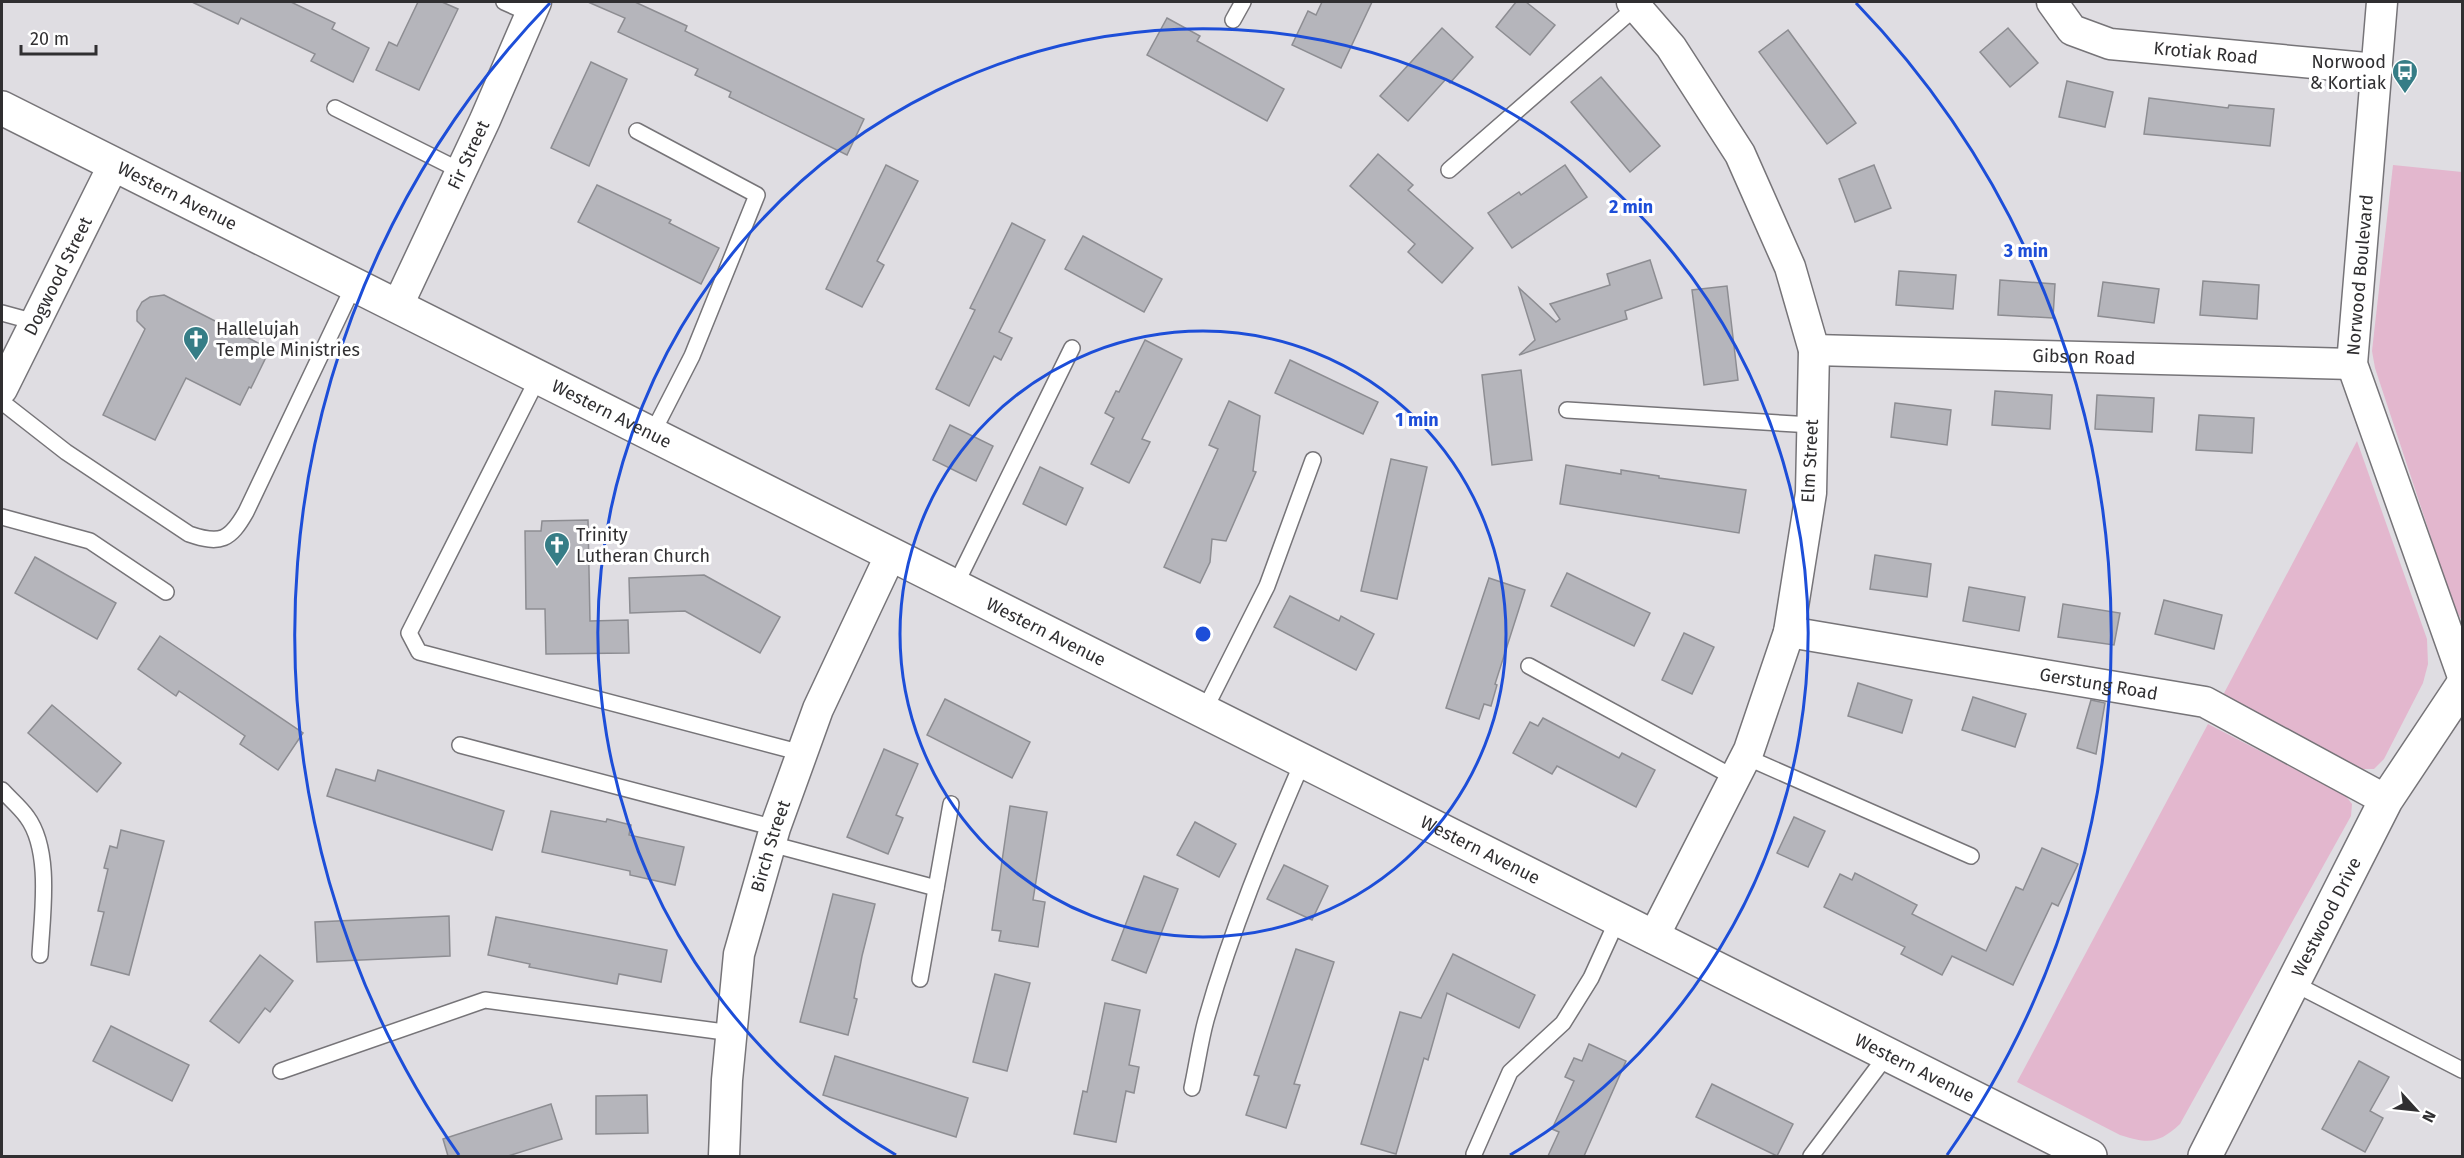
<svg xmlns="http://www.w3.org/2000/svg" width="2464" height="1158" font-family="'Fira Sans',sans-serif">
<rect width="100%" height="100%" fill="#dfdde2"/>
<g fill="#e3b7ce">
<polygon points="2393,165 2462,172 2462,621 2453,604 2375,368 2372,351"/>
<polygon points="2357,441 2427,639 2428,664 2423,683 2384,759 2374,769 2359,769 2222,697"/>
<path d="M2208 724 2345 795 2352 804 2351 816 2180 1124C2158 1144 2149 1144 2120 1135L2017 1082Z"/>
</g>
<g fill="#b5b5bb" stroke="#8d8d92" stroke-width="1.5">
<polygon points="192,2 291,2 335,23 332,29 369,48 353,82 311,61 315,54 241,18 238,24"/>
<polygon points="418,2 442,2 458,9 419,90 376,70 389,42 397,46"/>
<polygon points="588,2 635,2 687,26 685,31 864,119 847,155 729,97 731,92 695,75 698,69 618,32 625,18"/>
<polygon points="1322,2 1372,2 1341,68 1292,45 1308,11 1316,15"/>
<polygon points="1516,2 1526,2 1555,25 1530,55 1496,27"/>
<polygon points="1167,18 1200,36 1197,41 1284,89 1267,121 1147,55"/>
<polygon points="1442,28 1473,57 1450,83 1446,79 1408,121 1380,96"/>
<polygon points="2008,28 2038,63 2010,87 1980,52"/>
<polygon points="1788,30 1856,123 1827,144 1759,52"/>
<polygon points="591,62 627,79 589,166 551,148"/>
<polygon points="1601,77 1660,146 1630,172 1571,102"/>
<polygon points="2067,81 2113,92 2105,127 2059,117"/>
<polygon points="2149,98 2228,108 2229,105 2274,109 2270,146 2144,134"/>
<polygon points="1378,154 1413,185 1408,190 1473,248 1442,283 1408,252 1415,244 1350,186"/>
<polygon points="886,165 918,181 877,261 884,265 862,307 826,289"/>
<polygon points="1565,165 1587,197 1512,248 1488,213 1519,192 1521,195"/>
<polygon points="1874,165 1891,208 1855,222 1839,179"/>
<polygon points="597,185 671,220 669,223 719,248 701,284 578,222"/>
<polygon points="1012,223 1045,240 999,332 1012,338 1001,360 994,356 969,406 936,389 975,310 970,308"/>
<polygon points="1083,236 1162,279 1144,312 1065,269"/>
<polygon points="1650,260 1662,298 1625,311 1627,319 1519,355 1535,340 1519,288 1556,322 1560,319 1550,304 1610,285 1607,274"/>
<polygon points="1899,271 1956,275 1953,309 1896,305"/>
<polygon points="2000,280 2055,284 2053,318 1998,315"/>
<polygon points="2203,281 2259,285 2257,319 2200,315"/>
<polygon points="2103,282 2159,289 2154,323 2098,316"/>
<polygon points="1727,286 1738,380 1704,385 1692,290"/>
<polygon points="164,295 270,349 251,388 249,387 240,405 186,378 155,440 103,415 145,329 137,321 137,311 142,302 150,297"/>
<polygon points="1145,340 1182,359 1142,439 1150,442 1129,483 1091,464 1114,418 1105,413 1116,391 1119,392"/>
<polygon points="1290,360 1378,402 1363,434 1275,393"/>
<polygon points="1521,370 1532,460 1492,465 1482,375"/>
<polygon points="1995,391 2052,395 2050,429 1992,425"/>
<polygon points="2097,395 2154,398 2152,432 2095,429"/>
<polygon points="1229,401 1260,416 1253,471 1256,472 1226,541 1212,539 1210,562 1200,583 1164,567 1218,449 1209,445"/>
<polygon points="1895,403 1951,410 1947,445 1891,437"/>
<polygon points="2199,415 2254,418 2252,453 2196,450"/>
<polygon points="950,425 993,446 976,481 933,460"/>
<polygon points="1391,459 1427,467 1397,599 1361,591"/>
<polygon points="1566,465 1621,474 1621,470 1659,476 1659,478 1746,490 1739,533 1560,504"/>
<polygon points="1040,467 1083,488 1066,525 1023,504"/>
<polygon points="588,520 590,621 628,620 629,653 546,654 545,609 526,609 525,531 541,531 542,521"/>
<polygon points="1875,555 1931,564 1927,597 1870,589"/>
<polygon points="35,557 116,603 97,639 15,593"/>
<polygon points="1567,573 1650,613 1634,646 1551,606"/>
<polygon points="704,575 780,617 760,653 685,611 630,613 629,578"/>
<polygon points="1489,578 1525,590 1495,684 1497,685 1491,706 1484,704 1479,719 1446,708"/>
<polygon points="1969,587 2025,597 2019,631 1963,621"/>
<polygon points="1290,596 1339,621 1341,616 1374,634 1356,670 1274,627"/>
<polygon points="2164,600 2222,615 2214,649 2155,634"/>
<polygon points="2063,604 2120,613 2114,645 2058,637"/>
<polygon points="1684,633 1714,647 1692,694 1662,680"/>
<polygon points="160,636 303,733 278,770 240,744 245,736 179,691 176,696 138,669"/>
<polygon points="1858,683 1912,700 1902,733 1848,716"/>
<polygon points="1973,697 2026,714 2015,747 1962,730"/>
<polygon points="945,699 1030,742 1012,778 927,735"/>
<polygon points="2091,700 2105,703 2096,754 2077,748"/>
<polygon points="52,705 121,763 97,792 28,733"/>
<polygon points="1543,718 1619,758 1622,753 1655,770 1636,807 1557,766 1552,774 1513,753 1530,722 1538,726"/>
<polygon points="884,749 918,764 896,815 903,818 888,854 847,837"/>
<polygon points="336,769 375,781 378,770 504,811 492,850 327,796"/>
<polygon points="1010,806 1047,812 1033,900 1045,902 1038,947 999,941 1001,931 992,930"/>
<polygon points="551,811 606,822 607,819 631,825 629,835 684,847 675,885 630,875 630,871 542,852"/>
<polygon points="1794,817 1825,831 1808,867 1777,853"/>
<polygon points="1195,822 1236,844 1219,877 1177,855"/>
<polygon points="121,830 164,841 129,975 91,965 104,912 98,911 108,869 104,868 110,846 117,848"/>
<polygon points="2042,848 2078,864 2058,906 2052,903 2013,985 1952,956 1942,975 1901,954 1905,947 1824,907 1840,874 1852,880 1855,873 1917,905 1912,914 1986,951 2016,887 2023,890"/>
<polygon points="1284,865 1328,886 1312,920 1267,899"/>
<polygon points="1144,876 1178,889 1146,973 1112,960"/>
<polygon points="833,894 875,904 862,956 854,998 857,999 848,1035 800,1022"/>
<polygon points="449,916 450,956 317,962 315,922"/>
<polygon points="496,917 667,950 661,982 619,974 617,984 529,967 530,964 488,955"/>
<polygon points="1296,949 1334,962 1294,1084 1300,1085 1286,1128 1246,1115 1259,1076 1254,1075"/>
<polygon points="1453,954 1535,995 1519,1028 1447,993 1428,1060 1424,1058 1396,1154 1361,1144 1400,1012 1421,1018"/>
<polygon points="260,955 293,981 270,1012 265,1008 239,1043 210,1021"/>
<polygon points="995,974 1030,983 1007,1071 973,1062"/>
<polygon points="1105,1003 1140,1010 1129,1065 1139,1067 1134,1093 1126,1091 1116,1142 1074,1134 1083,1091 1087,1092"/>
<polygon points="111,1026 189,1065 172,1101 93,1061"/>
<polygon points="1589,1044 1626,1061 1584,1156 1548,1156 1559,1132 1552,1129 1574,1081 1565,1077 1574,1058 1582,1061"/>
<polygon points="835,1056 968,1098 956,1137 823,1095"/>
<polygon points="2359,1061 2389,1077 2370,1111 2383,1118 2365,1152 2322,1129"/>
<polygon points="1712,1084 1793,1124 1777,1156 1696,1117"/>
<polygon points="647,1095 648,1133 596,1134 596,1096"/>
<polygon points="551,1104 562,1139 508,1156 448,1156 443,1139"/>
</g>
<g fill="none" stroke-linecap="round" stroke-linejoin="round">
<defs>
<g id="service">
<polyline points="504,2 531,14"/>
<polyline points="1233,20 1243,2"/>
<polyline points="335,108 461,171"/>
<polyline points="637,131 757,195 692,356 652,434"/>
<polyline points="1449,170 1636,7"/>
<polyline points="2,313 35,322"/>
<polyline points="538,378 409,633 419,652 802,753"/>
<path d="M2 402 66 452 189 534C221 545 230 540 246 512L354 285"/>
<polyline points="1567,410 1812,425"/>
<polyline points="2,517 90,541 166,592"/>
<polyline points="955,586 1072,348"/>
<polyline points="1529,666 1735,778"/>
<polyline points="1204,711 1267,586 1313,460"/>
<polyline points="460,745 775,828"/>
<polyline points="1746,757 1971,856"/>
<path d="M2 790C10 799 20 807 27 817 52 851 42 915 40 955"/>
<polyline points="771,844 936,888"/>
<polyline points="920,979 951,804"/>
<polyline points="2293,983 2462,1070"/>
<polyline points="281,1071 485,1000 732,1033"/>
<path d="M1192 1088C1197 1065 1200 1042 1206 1020 1231 931 1266 846 1303 761"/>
<polyline points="1474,1154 1510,1072 1563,1023 1591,978 1617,921"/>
<polyline points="1811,1156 1887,1055"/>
</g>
<g id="minor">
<polyline points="1632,2 1671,47 1740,154 1790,267 1814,350 1811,493 1789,632 1749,750 1653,938"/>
<path id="s1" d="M2052 2 2072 30 2110 44 2377 69"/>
<polyline points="2382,2 2352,364 2462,674"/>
<path id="s2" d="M397 307 485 120 536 2"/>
<path id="s3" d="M1814 350 2352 364"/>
<path id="s4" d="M2 389 114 164"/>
<path id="s5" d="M1789 632 2205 702 2386 800"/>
<path id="s6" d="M724 1156 727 1080 739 954 775 828 818 709 891 554"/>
</g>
<g id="tertiary">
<path id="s7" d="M2205 1156 2386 800 2462 686"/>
</g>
<g id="secondary">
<path id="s8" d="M2 108 2090 1156"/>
</g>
</defs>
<use href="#service" stroke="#767478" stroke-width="18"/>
<use href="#minor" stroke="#767478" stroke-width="33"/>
<use href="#tertiary" stroke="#767478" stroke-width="36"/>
<use href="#secondary" stroke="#767478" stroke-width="36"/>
<use href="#service" stroke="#fff" stroke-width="15"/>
<use href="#minor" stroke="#fff" stroke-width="30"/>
<use href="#tertiary" stroke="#fff" stroke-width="33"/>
<use href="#secondary" stroke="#fff" stroke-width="33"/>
</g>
<g fill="none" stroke="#1d4ed8" stroke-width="3">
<circle cx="1203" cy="634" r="303"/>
<path d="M896 1155A605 605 0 1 1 1510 1155"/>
<path d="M459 1155A908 908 0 0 1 550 3M1856 3A908 908 0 0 1 1947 1155"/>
</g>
<defs>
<symbol id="bus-pin" viewBox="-11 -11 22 30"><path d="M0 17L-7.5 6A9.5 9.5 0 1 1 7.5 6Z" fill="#367d86" stroke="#fff"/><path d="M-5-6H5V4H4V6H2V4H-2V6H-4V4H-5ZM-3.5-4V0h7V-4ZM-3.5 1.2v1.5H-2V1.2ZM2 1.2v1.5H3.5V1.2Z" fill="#fff"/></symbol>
<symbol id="church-pin" viewBox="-11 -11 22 30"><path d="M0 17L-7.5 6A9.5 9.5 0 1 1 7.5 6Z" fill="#367d86" stroke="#fff"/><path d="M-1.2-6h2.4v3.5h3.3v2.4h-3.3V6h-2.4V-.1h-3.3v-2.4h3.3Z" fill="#fff"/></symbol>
</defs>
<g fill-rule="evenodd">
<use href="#bus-pin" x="2390" y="57" width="30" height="40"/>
<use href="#church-pin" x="181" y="324" width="30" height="40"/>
<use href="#church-pin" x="542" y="530" width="30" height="40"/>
</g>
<g text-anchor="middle" stroke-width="6" stroke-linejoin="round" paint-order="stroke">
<g font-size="18" fill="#302f31" stroke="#fff">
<text dy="6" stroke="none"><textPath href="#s1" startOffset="171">Krotiak Road</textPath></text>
<text dy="6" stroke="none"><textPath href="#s2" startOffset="168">Fir Street</textPath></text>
<text dy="6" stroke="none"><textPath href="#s8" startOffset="196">Western Avenue</textPath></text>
<text transform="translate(2360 275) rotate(-85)" y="6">Norwood Boulevard</text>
<text dy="6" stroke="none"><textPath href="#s4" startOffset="126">Dogwood Street</textPath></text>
<text dy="6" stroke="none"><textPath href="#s3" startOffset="270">Gibson Road</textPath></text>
<text dy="6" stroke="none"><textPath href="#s8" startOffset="682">Western Avenue</textPath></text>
<text transform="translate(1810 461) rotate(-87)" y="6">Elm Street</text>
<text dy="6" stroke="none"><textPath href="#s8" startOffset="1168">Western Avenue</textPath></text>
<text dy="6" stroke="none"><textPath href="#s5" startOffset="314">Gerstung Road</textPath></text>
<text dy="6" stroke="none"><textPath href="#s6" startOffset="315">Birch Street</textPath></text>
<text dy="6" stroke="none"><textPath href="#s8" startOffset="1654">Western Avenue</textPath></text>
<text dy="6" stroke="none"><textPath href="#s7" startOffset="268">Westwood Drive</textPath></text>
<text dy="6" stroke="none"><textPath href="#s8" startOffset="2140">Western Avenue</textPath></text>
</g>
<g font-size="18" fill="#302f31" stroke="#fff" text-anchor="start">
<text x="2386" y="68" text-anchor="end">Norwood<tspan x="2386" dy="21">&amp; Kortiak</tspan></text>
<text x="216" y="335">Hallelujah<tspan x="216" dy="21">Temple Ministries</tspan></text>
<text x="576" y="541">Trinity<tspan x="576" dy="21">Lutheran Church</tspan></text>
</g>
</g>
<circle cx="1203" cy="634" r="9" fill="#1d4ed8" stroke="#fff" stroke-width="3"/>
<g font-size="18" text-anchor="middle" font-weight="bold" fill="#1d4ed8" stroke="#fff" stroke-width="6" stroke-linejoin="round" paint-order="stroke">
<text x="1631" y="213">2 min</text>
<text x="2026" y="257">3 min</text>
<text x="1417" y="426">1 min</text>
</g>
<rect width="2464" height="1158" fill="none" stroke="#302f31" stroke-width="6"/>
<g transform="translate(2416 1110) rotate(117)" stroke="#ffffff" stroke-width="4.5" paint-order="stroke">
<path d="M0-4.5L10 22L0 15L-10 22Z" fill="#302f31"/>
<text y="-9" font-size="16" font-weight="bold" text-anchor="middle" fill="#302f31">N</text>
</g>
<path d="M21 45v9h75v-9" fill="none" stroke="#302f31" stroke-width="3"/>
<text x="30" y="45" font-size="18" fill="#302f31" stroke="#ffffff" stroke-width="4.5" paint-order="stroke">20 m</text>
</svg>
